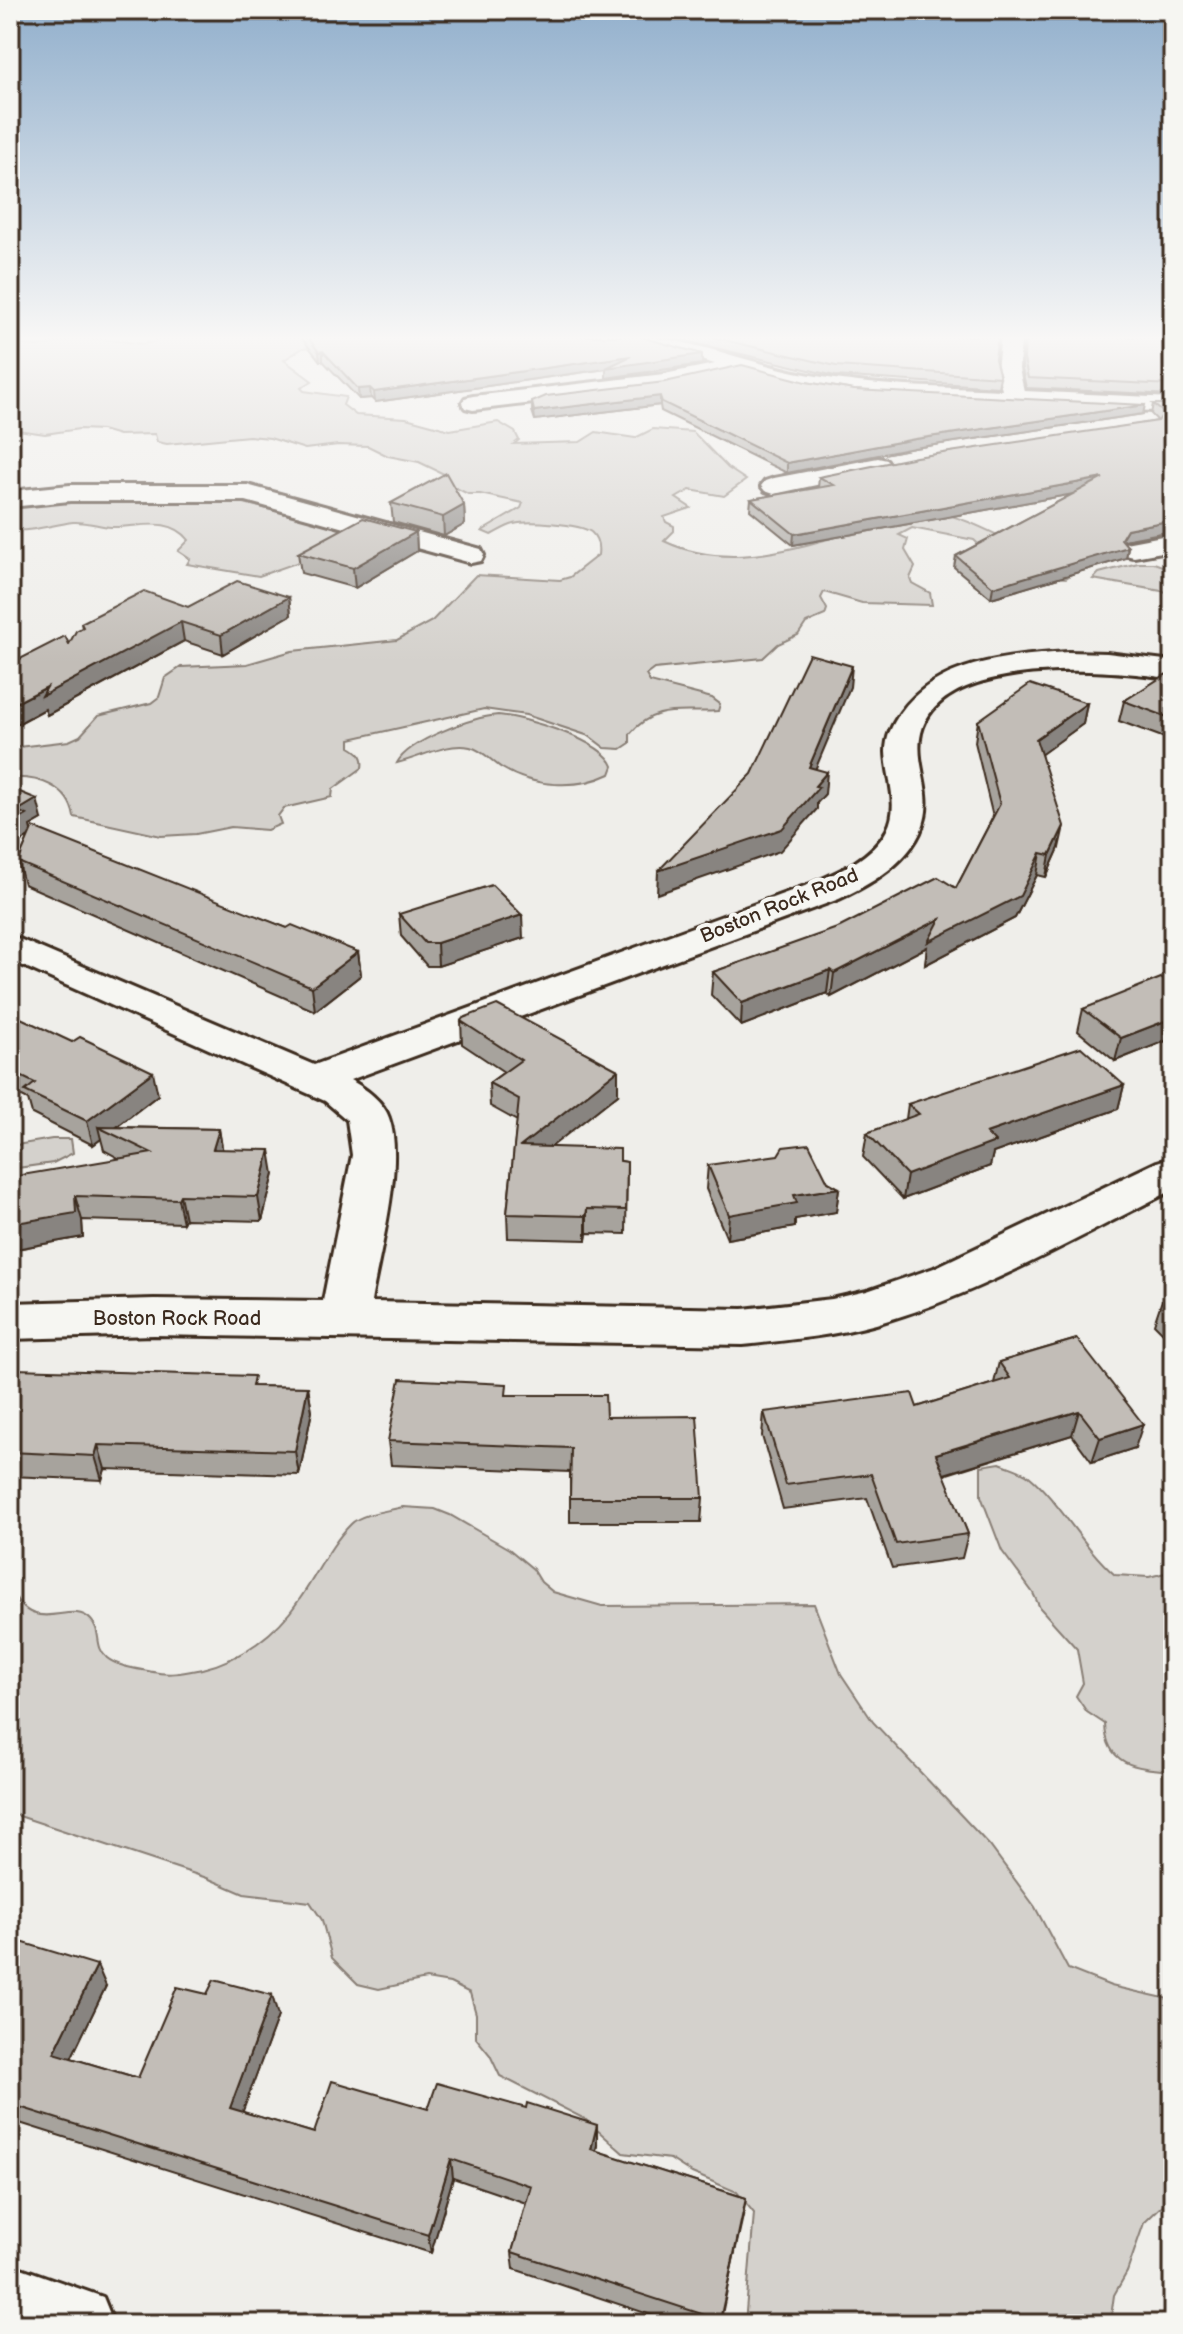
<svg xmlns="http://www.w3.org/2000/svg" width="1183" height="2334" font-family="'Balsamiq Sans',sans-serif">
<rect width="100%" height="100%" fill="#efeeea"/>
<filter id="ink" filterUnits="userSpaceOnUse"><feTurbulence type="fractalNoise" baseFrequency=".0125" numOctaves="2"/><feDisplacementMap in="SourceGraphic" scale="16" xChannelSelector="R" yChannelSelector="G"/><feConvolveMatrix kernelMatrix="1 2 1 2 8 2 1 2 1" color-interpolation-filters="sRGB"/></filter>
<g filter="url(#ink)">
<g fill="#d4d1cc" stroke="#887e75" stroke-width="2">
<path d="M174 336H323L325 346 303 348 284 360 312 381 301 388 304 391 346 397 343 405 356 415 406 418 450 430 498 422 515 432 519 440 514 444 580 442 596 432 635 438 653 429 693 432 728 468 746 480 724 496 690 490 676 498 691 508 664 517 666 522 674 526V531L664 541C737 576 812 541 884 524 900 521 922 511 938 513 974 518 1037 557 1072 574L1066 578 1036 576 1000 565 974 540 912 528 899 535 908 539 905 550 915 567 910 578 912 583 930 593 932 605 862 603 824 592 821 598 827 609 825 615 806 623 798 635 778 644 763 658 654 669 646 675 650 682 712 698 720 704 718 711C683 714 655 703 630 734V743L621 749 605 748 589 736 526 715 484 709 350 739V747C359 752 364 756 362 768L333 789 332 797 284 808 278 816 281 824 267 830 231 827 196 834 161 836 74 817C69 786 38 776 10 778V748L69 741 80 736 98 716 151 703 159 697 165 678 181 667 247 664 292 651 397 640 432 621 476 575 560 580 570 577 598 555C599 547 598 538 591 532 580 524 528 520 514 524 506 526 499 531 491 535L482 531 521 508 523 503 480 494H468L448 484 446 475 419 462 388 456 368 446 338 445 305 449 270 438 249 436 167 444 157 442 155 434 119 435 102 430 79 429 45 434 10 429V344L41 346 74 339H103L144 344Z"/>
<path d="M171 497 236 501 373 536 259 576 187 564 190 559 178 551 189 540C169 515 138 528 111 527 98 526 86 521 73 522 51 525 32 532 10 530V507L54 500Z"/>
<polygon points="1138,563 1154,563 1173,570 1173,593 1093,579 1099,573"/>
<path d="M498 715C525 717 603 740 613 766L610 774C577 790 533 787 502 768 491 761 483 750 470 747 446 742 420 758 397 763 409 740 473 717 498 715Z"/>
<polygon points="52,1139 71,1139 73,1153 53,1163 10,1169 10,1146"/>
<path d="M1000 1463C1009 1467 1021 1470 1029 1476 1059 1501 1082 1546 1115 1575L1149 1577 1173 1571V1771C1138 1768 1106 1767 1105 1724L1087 1712 1076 1696 1083 1683 1077 1649 1040 1608 1033 1593 1002 1551 981 1496V1466Z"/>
<path d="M403 1507 435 1509 450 1515 509 1549 533 1569 541 1582 553 1592 602 1606 814 1604 841 1674 873 1722 990 1846 1035 1907 1068 1969 1111 1986 1173 2000V2195L1144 2223 1127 2272 1114 2295 1110 2324H745L754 2213 737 2192 692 2173 670 2159 623 2153 585 2119 500 2076 490 2055 476 2038V2014L470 1993 450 1983 426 1979 379 1989 358 1984 332 1958 322 1920 310 1902 244 1894 207 1878 10 1813V1587C33 1641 70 1597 91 1620 102 1631 94 1647 107 1658 118 1667 139 1669 153 1672 170 1676 186 1672 202 1669 241 1660 277 1633 299 1600 317 1575 329 1546 351 1524 362 1513 388 1511 403 1507Z"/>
</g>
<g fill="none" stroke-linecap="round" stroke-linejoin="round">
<defs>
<g id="street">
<path d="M625 336C689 336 748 364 811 375 874 387 938 387 1002 390L997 369 1001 336H1021L1019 369 1024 391 1173 398V412L853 396 806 388 742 371 664 388 473 410 465 408 462 403 465 398 473 396 664 374 715 364 628 340Z"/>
<polygon points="878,458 887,460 890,465 887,470 774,494 765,491 761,486 765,481 774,478"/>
<polygon points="70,485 247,485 481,549 484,555 481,561 471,563 246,501 70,501 10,507 10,491"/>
<polygon points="1173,534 1173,550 1134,557 1125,555 1121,549 1125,543"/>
<path d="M1068 652 1107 653 1173 661V679C1114 669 940 654 921 733 916 754 924 774 926 794 932 848 882 879 839 899L350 1080C365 1088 384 1102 389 1118 405 1163 379 1254 371 1302L743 1309 832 1299 867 1291 934 1268 1157 1162 1173 1157V1190C1076 1238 981 1294 876 1324 833 1336 788 1340 743 1345L154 1335 10 1339V1303L154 1299 323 1301 352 1155 347 1120 325 1101 10 960V935L314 1065 813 883C839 872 873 857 887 830 900 805 887 779 886 752 886 736 892 725 901 712 938 661 1008 656 1068 652Z"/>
<polygon points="10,2264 103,2297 114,2324 10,2324"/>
</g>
</defs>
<use href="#street" stroke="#3b2a1e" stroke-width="6"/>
<use href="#street" fill="#f6f6f2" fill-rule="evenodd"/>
</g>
<g fill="#a7a39d" stroke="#3b2a1e" stroke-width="2">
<polygon points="300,336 637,336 702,354 702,364 606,378 606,369 375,402 371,398 359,399 323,361 320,361"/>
<polygon points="657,336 998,336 995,359 1000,377 998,387 835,376 673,338"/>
<polygon points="1024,336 1173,337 1173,395 1026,388 1022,369"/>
<polygon points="806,382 854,390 1143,414 914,448 787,473 661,411 660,405 535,420 532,411 532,402"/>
<polygon points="1153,404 1173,404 1173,532 1124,540 1123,542 1128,547 1126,558 991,598 954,567 956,556 1073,494 793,545 750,510 751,499 818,488 819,477 1158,421 1151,414"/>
<polygon points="391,503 464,505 465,524 444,536 393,522"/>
<polygon points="416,532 417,551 355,588 301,573 298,553"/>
<polygon points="289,597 291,615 223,654 184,641 47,715 45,709 10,728 10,664 69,644 82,628 81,623 188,607"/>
<polygon points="1173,672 1173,741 1119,721 1124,701"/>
<polygon points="1087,703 1083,724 1041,754 1059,848 1046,877 1037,875 1015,918 925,965 927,947 831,997 827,993 741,1026 711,995 713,972 956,888 993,817 975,742 978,721"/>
<polygon points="10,788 42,819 30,826 31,832 287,928 358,952 361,975 315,1011 24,884 18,862 29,837 10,848"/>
<polygon points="399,914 523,938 438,966 427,966 401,936"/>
<polygon points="1173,978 1173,1038 1115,1061 1078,1031 1083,1009"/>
<polygon points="10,1013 158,1095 116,1127 219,1129 222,1149 274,1174 262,1221 185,1219 183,1223 82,1220 83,1237 10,1250 120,1159 104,1150 101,1139 93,1145 32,1114 28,1100 10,1091"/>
<polygon points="461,1021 618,1094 550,1147 627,1162 626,1234 587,1233 586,1240 508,1238 507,1214 517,1121 490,1106 489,1083 504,1072 462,1044"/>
<polygon points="1124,1085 1118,1109 993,1153 990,1166 903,1199 863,1157 867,1133 906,1119 908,1104"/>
<polygon points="708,1165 828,1182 839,1188 836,1212 795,1219 795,1227 727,1239 706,1189"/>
<polygon points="1173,1295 1173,1343 1154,1324 1162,1300"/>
<polygon points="1077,1339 1135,1448 1092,1462 1072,1435 944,1475 968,1534 962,1558 892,1568 867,1498 783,1509 762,1436 764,1412 917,1407 994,1383 999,1362"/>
<polygon points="10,1383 308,1387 312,1411 299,1475 105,1469 102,1480 10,1476"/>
<polygon points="508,1395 606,1417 703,1498 701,1522 570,1522 570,1472 391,1465 388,1441"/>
<polygon points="10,1942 106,1986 71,2058 138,2078 278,2016 242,2112 314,2133 428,2109 597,2145 596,2151 746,2198 720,2324 678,2324 514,2269 512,2252 526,2203 453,2178 431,2253 10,2120"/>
</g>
<g fill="#888480" stroke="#3b2a1e" stroke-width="2">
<polygon points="323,351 323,361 320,361 319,352"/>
<polygon points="702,354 702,364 606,378 606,369 375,402 374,392 631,356"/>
<polygon points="370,388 371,398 359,399 358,389"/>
<polygon points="660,396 660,405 535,420 534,411"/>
<polygon points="1145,405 1143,414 914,448 787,473 787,463 915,439"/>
<polygon points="1103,478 1101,489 793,545 794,534"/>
<polygon points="464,505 465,524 444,536 443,517"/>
<polygon points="1173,520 1172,531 1124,540 1119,549 1128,547 1126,558 991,598 993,587 1121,539 1127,529"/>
<polygon points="416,532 417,551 355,588 353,568"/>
<polygon points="289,597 291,615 223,654 221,635"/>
<polygon points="181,622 184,641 47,715 45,709 10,728 10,706 47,687"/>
<polygon points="852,666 850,687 807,789 809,767"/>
<polygon points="1087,703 1083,724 1032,761 1036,739"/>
<polygon points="827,772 825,794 817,803 817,809 780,851 657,894 658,871 815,786"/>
<polygon points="37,799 42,819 30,826 32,835 10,848 10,825 17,811"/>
<polygon points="1064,826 1059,848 1046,877 1050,855"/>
<polygon points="1041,853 1037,875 1015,918 925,965 927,947 831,997 834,973 940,919"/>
<polygon points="522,915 523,938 438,966 437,943"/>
<polygon points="358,952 361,975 315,1011 312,987"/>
<polygon points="830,970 827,993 741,1026 742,1003"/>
<polygon points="1173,1018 1173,1038 1115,1061 1121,1038"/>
<polygon points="618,1070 618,1094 522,1170 521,1146"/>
<polygon points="153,1072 158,1095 110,1132 98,1127 101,1139 93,1145 87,1121"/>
<polygon points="1124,1085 1118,1109 993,1153 990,1166 903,1199 907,1175 986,1133"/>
<polygon points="219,1129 223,1153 213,1149"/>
<polygon points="270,1150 274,1174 262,1221 258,1197"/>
<polygon points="839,1188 836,1212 795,1219 795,1227 727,1239 729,1215 794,1195"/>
<polygon points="180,1195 185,1219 183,1223 178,1199"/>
<polygon points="75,1196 82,1220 83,1237 10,1250 10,1224"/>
<polygon points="587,1209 587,1233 586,1240 586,1216"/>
<polygon points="308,1387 312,1411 299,1475 295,1451"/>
<polygon points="1079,1411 1072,1435 931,1478 936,1454"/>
<polygon points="1143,1424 1135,1448 1092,1462 1100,1438"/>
<polygon points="98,1445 105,1469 102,1480 95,1456"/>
<polygon points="97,1965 106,1986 64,2073 54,2053"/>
<polygon points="272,1995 278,2016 237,2127 230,2108"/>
<polygon points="597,2125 597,2145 591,2169 591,2149"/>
<polygon points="451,2159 453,2178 431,2253 428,2235"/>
<polygon points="746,2198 743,2216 719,2324 720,2320"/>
</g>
<g fill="#c2bdb7" stroke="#3b2a1e" stroke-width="2">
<polygon points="307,336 637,336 702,354 606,368 631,356 374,392 370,388 358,389 323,351 319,352"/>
<polygon points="707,336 998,336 995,359 1000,377 836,366"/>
<polygon points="1025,336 1173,337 1173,385 1028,378 1024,359"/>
<polygon points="742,365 806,382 854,390 1145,405 915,439 787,463 662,402 660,396 534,411 532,402 546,396 665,382"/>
<polygon points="1153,404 1173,404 1173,520 1127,529 1121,539 1128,547 993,587 956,556 1103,478 794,534 751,499 834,485 819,477 916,457 1158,421 1164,413"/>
<polygon points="446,473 464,505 443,517 391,503"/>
<polygon points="363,518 416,532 353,568 298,553"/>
<polygon points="237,581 289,597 221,635 181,622 42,696 47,687 10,706 10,664 65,636 69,644 76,631 83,627 81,623 144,591 188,607"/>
<polygon points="809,654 852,666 809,767 827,772 815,786 819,787 782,829 658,871 752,774"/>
<polygon points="1173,672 1173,719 1124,701 1165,675"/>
<polygon points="1030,684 1087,703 1036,739 1064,826 1050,855 1041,853 1020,896 928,942 940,919 834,973 830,970 742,1003 713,972 840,927 938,877 956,888 1000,804 978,721"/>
<polygon points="10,788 37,799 17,811 27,815 10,825"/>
<polygon points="33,827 287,928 292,925 358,952 312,987 18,862"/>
<polygon points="492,885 522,915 437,943 425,943 399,914"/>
<polygon points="1161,978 1165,981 1173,978 1173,1018 1121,1038 1083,1009"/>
<polygon points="497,1005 618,1070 521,1146 620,1149 620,1161 627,1162 626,1210 587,1209 586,1216 507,1214 519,1099 489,1083 521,1060 461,1021 463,1018"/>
<polygon points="10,1013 72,1042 80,1037 153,1072 87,1121 25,1091 35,1083 10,1071"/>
<polygon points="1081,1047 1124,1085 986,1133 995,1142 907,1175 867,1133 919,1114 908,1104"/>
<polygon points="98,1127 219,1129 213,1149 270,1150 258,1197 180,1195 178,1199 75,1196 76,1213 10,1224 10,1177 152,1153"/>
<polygon points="809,1144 828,1182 839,1188 794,1195 797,1203 729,1215 708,1165 778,1155 783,1147"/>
<polygon points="1173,1295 1173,1311 1162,1300"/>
<polygon points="1077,1339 1143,1424 1100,1438 1079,1411 936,1454 968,1534 896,1544 871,1474 786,1485 764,1412 912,1393 917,1407 1010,1378 999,1362"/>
<polygon points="15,1369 254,1376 252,1386 308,1387 295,1451 98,1445 95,1456 10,1452 10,1383"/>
<polygon points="400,1379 507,1384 506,1395 605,1395 606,1417 697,1416 703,1498 570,1498 571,1448 388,1441"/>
<polygon points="11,1939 97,1965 54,2053 138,2078 177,1987 207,1994 214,1980 272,1995 230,2108 314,2133 332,2081 428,2109 437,2083 526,2108 527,2103 597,2125 591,2149 746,2198 720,2320 512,2252 531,2186 451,2159 428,2235 10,2104 10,1942"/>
</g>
</g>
<linearGradient id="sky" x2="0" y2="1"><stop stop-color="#91afcc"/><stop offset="0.51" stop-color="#f8f7f6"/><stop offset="1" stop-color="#f8f7f6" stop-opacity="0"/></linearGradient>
<rect width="1183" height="663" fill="url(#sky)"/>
<g text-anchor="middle" stroke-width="8" stroke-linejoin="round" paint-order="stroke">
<g font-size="20" fill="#3b2a1e" stroke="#f6f6f2">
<text transform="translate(779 905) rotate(-22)" y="7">Boston Rock Road</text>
<text x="177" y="1325">Boston Rock Road</text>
</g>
</g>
<rect width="1183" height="2334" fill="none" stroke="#f6f6f2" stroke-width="40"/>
<rect x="20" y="20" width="1143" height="2294" fill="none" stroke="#3b2a1e" stroke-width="3" filter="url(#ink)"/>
</svg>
